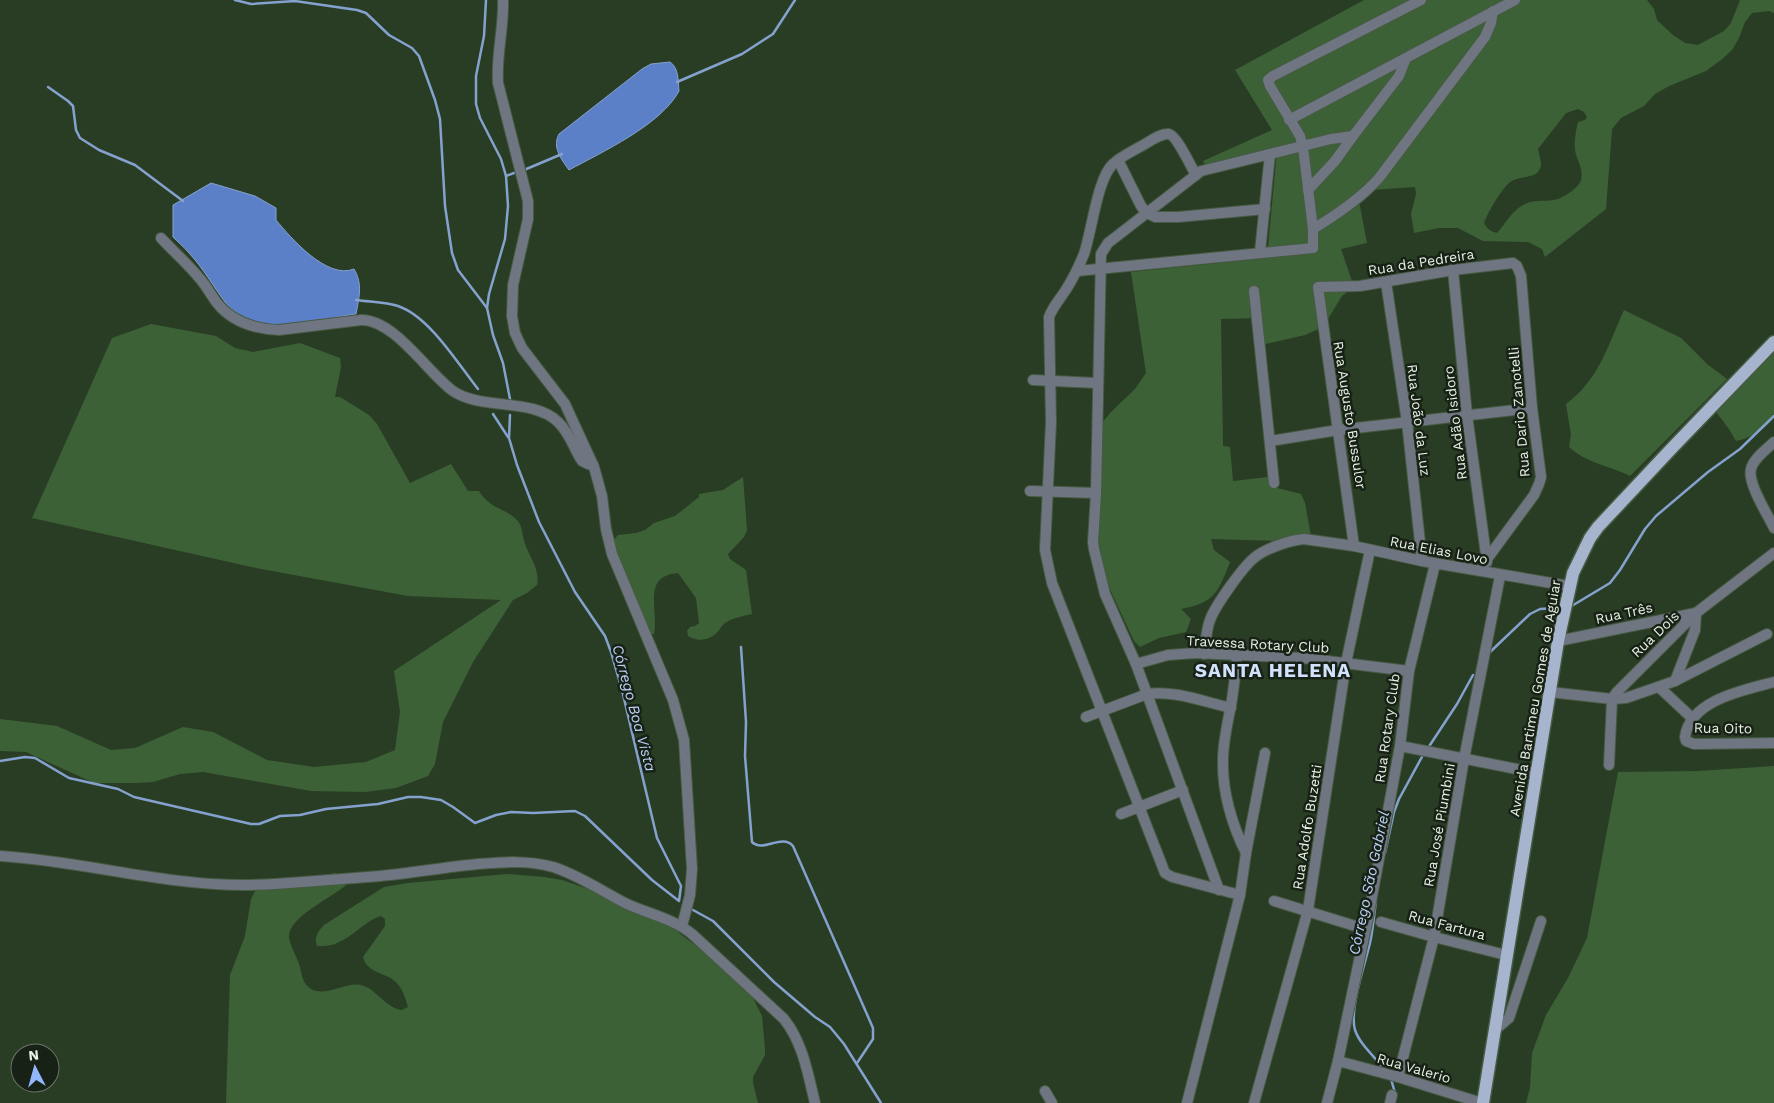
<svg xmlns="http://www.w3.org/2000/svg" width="1774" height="1103" font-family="'Work Sans',sans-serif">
<rect width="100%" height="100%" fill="#293d25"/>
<g fill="#3d6136" fill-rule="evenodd">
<path d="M1364 0H1647L1654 9 1657 20 1673 35 1685 43 1698 45 1724 31 1731 23 1740 0H1774V13L1769 11 1752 13 1745 22 1739 38 1732 50 1721 60 1706 71 1669 86 1655 94 1644 106 1621 118 1612 129 1606 209 1545 257 1542 249 1528 242 1483 241 1458 228H1439L1414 233 1411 214 1416 194 1415 187 1357 191 1367 243 1341 249 1354 287 1342 296 1323 327 1305 335 1265 344 1262 346 1260 318 1221 319 1223 446 1230 447 1233 481 1268 477 1273 487 1301 494 1305 503 1312 542 1211 539 1214 550 1230 562C1218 592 1215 603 1181 609L1191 619 1186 632 1159 638 1140 647 1134 641 1108 585 1099 545V493L1102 423 1111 412 1135 389 1146 373 1131 272 1267 258 1277 151 1205 165 1203 161 1272 130 1235 70ZM1578 109 1584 112 1587 117 1585 120 1578 122C1576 129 1574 143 1575 149 1576 160 1584 168 1581 180 1579 188 1565 196 1558 199 1546 203 1536 198 1523 205 1512 211 1506 223 1497 233 1490 231 1487 229 1484 223 1488 212 1501 190 1509 183 1518 174 1539 181 1541 165 1541 160 1539 154 1538 149L1566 113Z"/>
<path d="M1624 310 1681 338 1707 364 1727 379 1630 476C1608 465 1588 464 1569 447L1571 435 1566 404C1599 380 1608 345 1624 310Z"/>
<path d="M151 324 216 336 235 348 253 352 300 343 340 358 341 367 335 397H340L369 415 377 424 410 483 451 464 468 491H479C490 509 503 507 516 519 523 526 522 535 525 544 530 558 540 569 537 585L527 593 513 600 473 662 443 722 435 764 428 776 396 788 365 792 311 791 203 772 180 774 153 782 136 783H94L26 752 0 751V719L57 726 111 750 135 748 183 727 213 732 267 760 314 767 366 762 395 750 400 712 394 671 501 600 408 596 256 568 32 518 112 338Z"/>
<path d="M1774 344V417C1765 430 1751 438 1736 441L1729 429 1713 408Z"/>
<path d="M743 477 747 530 744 537 728 554 730 559 746 570 752 614C743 616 732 618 725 623 721 626 719 632 714 635 707 641 696 641 688 636L687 631 690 627 695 626 699 623 696 598 678 573C641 576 659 610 654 634H651L641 627 613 541 618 535 636 533 645 530 654 523 675 516 699 497V494L723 490Z"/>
<polygon points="1774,766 1774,1103 1526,1103 1530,1088 1532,1053 1546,1015 1568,978 1587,938 1618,772 1698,771"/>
<path d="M335 873 341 874 346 879V885C332 898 287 917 289 938 291 948 297 957 300 967 302 977 304 988 316 991 330 994 348 982 361 985 377 989 385 1008 402 1010L408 1007C405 997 403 989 395 981 384 972 367 973 363 957L385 926V919L381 916C364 921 353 937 337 943 331 946 324 946 317 946 314 938 318 931 324 925L384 887 408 883 507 874 544 877 562 880 649 910 725 968 751 994 762 1016 765 1049V1055L753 1077V1083L758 1103H226L230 975 245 936 251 899 257 887Z"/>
</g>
<g fill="#5c80c7" stroke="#85a2cf">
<path d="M670 62C679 68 678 81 679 91 661 125 602 152 569 170 561 159 552 147 559 134L642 69 651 64Z"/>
<path d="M211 183 255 196 276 208V220C291 238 327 280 354 269 363 284 359 298 356 314 315 320 255 340 225 302 213 286 203 268 189 253 184 247 178 242 173 237V205Z"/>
</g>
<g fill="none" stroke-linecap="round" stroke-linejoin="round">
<g stroke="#85a2cf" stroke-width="2.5">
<polyline points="235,0 251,4 295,1 357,10 366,13 389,35 412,48 419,56 435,100 440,119 445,206 452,253 458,270 487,308"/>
<polyline points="486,0 484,36 476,76 476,104 480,118 501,159 506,176 508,206 505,239 489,294 487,308 493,335 503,363 510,399"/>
<polyline points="677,82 742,54 773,34 795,0"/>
<polyline points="48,87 68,101 73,106 76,130 80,138 99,150 135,165 183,201"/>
<polyline points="524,170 562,154"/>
<polyline points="506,176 514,173"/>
<path d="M356 300C370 302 386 302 398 306 430 317 458 364 478 389"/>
<polyline points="493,414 508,437"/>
<polyline points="1570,607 1610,583 1620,570 1645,529 1656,516 1708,472 1740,449 1774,416"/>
<path d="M741 647 746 722 745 756 752 842C763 853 782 833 793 846L873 1028V1039L857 1063"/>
<polyline points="1489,653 1530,614 1540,609 1556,608"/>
<polyline points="1428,748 1457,704 1473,675"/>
<polyline points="0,761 25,757 35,758 69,778 118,789 134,797 251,824 259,824 280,816 300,815 326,809 378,804 408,797 421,797 441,800 453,807 475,823 496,815 511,812 533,813 575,811 585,816 652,880 679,901 681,886 657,838 622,690 611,652 605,636 575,592 539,522 517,465 509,438 510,415"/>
<polyline points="1385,853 1394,812 1399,799 1423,755"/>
<path d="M1376 901C1374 915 1373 929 1370 943 1365 964 1349 1010 1355 1030 1360 1045 1376 1058 1385 1070"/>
<polyline points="693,910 713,921 774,982 815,1017 830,1027 844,1044 881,1103"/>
<polyline points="1391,1079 1395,1093"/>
</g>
<defs>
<g id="minor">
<path d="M503 0C504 28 496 55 498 83L528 201V219L513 285 512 316 515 333 522 348 565 404 594 467 602 496 606 529 612 554 673 700 684 740 692 869 690 895 682 926"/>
<polyline points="1289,120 1515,0"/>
<polyline points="1353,136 1399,76 1406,58"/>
<polyline points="1118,160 1141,206 1147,213 1155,217 1178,217 1265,209"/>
<path d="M1196 175C1191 167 1177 136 1169 134 1161 133 1152 140 1145 144 1135 150 1121 156 1113 164 1097 179 1092 231 1084 254 1079 266 1074 277 1067 288 1061 298 1053 306 1049 317L1051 422 1045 550 1052 583 1165 873 1172 877 1240 895"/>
<polyline points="1313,229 1303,147 1300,136 1270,86 1268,80 1273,76 1421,0"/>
<path d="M161 238C174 252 189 265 201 280 207 287 211 295 217 303 232 322 255 329 279 330L361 320C394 319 428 373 453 391 480 410 534 398 558 422 570 433 574 449 582 461L588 464 593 465"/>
<polyline points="1260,252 1270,154"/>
<polyline points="1453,270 1467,415 1487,562"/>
<path d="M1077 271 1313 248V229C1338 214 1360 199 1379 178L1485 37 1491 23 1493 11"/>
<polyline points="1386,282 1407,422 1422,561"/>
<polyline points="1254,291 1274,483"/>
<polyline points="1033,380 1097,383"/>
<polyline points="1270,441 1338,430 1532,408"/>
<path d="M1774 442C1767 449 1753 459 1751 469 1747 483 1768 515 1774 528"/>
<polyline points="1030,491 1096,493"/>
<polyline points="1354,546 1318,287 1360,286 1453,270 1513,263 1517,266 1521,276 1532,408 1541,477 1539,484 1534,495 1487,559"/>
<polyline points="1558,641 1696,613"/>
<path d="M1204 654C1206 643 1206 630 1210 620 1215 606 1242 568 1254 558 1264 549 1290 540 1304 539L1354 546 1422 561 1569 586"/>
<path d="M1237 656C1235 674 1234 692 1230 710 1227 726 1223 743 1223 760 1222 791 1232 825 1246 853"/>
<polyline points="1136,664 1168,655 1195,653 1303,658 1409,671"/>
<polyline points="1675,681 1767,634"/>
<path d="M1774 682C1744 690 1690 700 1685 737L1686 741 1694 744 1774 743"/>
<polyline points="1660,688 1692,718"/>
<polyline points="1550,692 1612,699 1626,698 1675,681 1695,630 1696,613"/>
<path d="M1086 717 1147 694C1175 690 1204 702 1231 708"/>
<polyline points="1400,746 1537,773"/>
<polyline points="1609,765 1612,699 1617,692 1696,613 1774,553"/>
<polyline points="1121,814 1183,790"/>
<path d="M0 856C82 861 162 885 244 885 277 885 309 881 342 879 355 878 367 877 380 876 413 873 445 867 478 864 503 862 528 860 553 867 579 875 603 892 627 904 649 914 674 919 692 934L784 1019C803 1043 808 1074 815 1103"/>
<polyline points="1219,890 1136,664 1105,594 1094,549 1093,542 1096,493 1101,254 1108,243 1201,171 1331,139 1353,136 1335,161 1308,190"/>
<polyline points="1274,901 1365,929"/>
<polyline points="1381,922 1434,937 1506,955"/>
<polyline points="1495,1030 1509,1018 1541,921"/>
<polyline points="1338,1061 1398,1077 1482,1103"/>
<polyline points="1398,1077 1434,937 1464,759 1500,576"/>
<polyline points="1045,1091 1052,1103"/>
<polyline points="1187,1103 1240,895 1246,853 1265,753"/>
<polyline points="1254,1103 1308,910 1346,663 1370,550"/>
<polyline points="1327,1103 1338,1061 1368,918 1400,746 1409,671 1435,564"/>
<polyline points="1390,1103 1392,1095"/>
</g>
<polyline id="major" points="1483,1103 1558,641 1573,573 1590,538 1598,527 1673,447 1774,342"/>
</defs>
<use href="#minor" stroke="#475a43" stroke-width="12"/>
<use href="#major" stroke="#475a43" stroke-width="15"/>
<use href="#minor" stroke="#6f7682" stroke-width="10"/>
<use href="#major" stroke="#a6b4ce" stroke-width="12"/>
</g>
<g text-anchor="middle" stroke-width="5" stroke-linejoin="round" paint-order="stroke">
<g font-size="14" fill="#e5f1e2" stroke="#182116">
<text transform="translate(1421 262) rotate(-9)" y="5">Rua da Pedreira</text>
<text transform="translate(1519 412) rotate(-95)" y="5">Rua Dario Zanotelli</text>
<text transform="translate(1350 415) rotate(81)" y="5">Rua Augusto Bussulor</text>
<text transform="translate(1419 420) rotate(83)" y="5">Rua João da Luz</text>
<text transform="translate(1455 423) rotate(-97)" y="5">Rua Adão Isidoro</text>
<text transform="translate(1439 550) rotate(11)" y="5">Rua Elias Lovo</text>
<text transform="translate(1624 613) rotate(-12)" y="5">Rua Três</text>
<text transform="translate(1655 634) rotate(-44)" y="5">Rua Dois</text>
<text transform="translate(1258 644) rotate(3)" y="5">Travessa Rotary Club</text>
<text transform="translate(1535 698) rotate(-80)" y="5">Avenida Bartimeu Gomes de Aguiar</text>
<text transform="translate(1387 728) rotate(-82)" y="5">Rua Rotary Club</text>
<text transform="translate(1723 728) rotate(1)" y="5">Rua Oito</text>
<text transform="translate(1439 825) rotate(-80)" y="5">Rua José Piumbini</text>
<text transform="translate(1307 827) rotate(-81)" y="5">Rua Adolfo Buzetti</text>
<text transform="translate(1447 925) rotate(15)" y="5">Rua Fartura</text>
<text transform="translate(1414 1068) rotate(16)" y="5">Rua Valerio</text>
</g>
<g font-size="15" font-style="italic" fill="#bbd0f6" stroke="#182116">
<text transform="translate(634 708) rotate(75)" y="5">Córrego Boa Vista</text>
<text transform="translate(1369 883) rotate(-78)" y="5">Córrego São Gabriel</text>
</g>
<g font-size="19" font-weight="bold" letter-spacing="1" fill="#d3e2fc" stroke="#182116">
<text x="1273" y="677">SANTA HELENA</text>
</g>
</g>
<g transform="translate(35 1068) rotate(354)"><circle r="24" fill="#182116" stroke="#6a7468"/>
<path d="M0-4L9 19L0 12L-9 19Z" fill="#92b7fd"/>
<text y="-8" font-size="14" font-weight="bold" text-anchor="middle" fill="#e5f1e2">N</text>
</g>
</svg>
